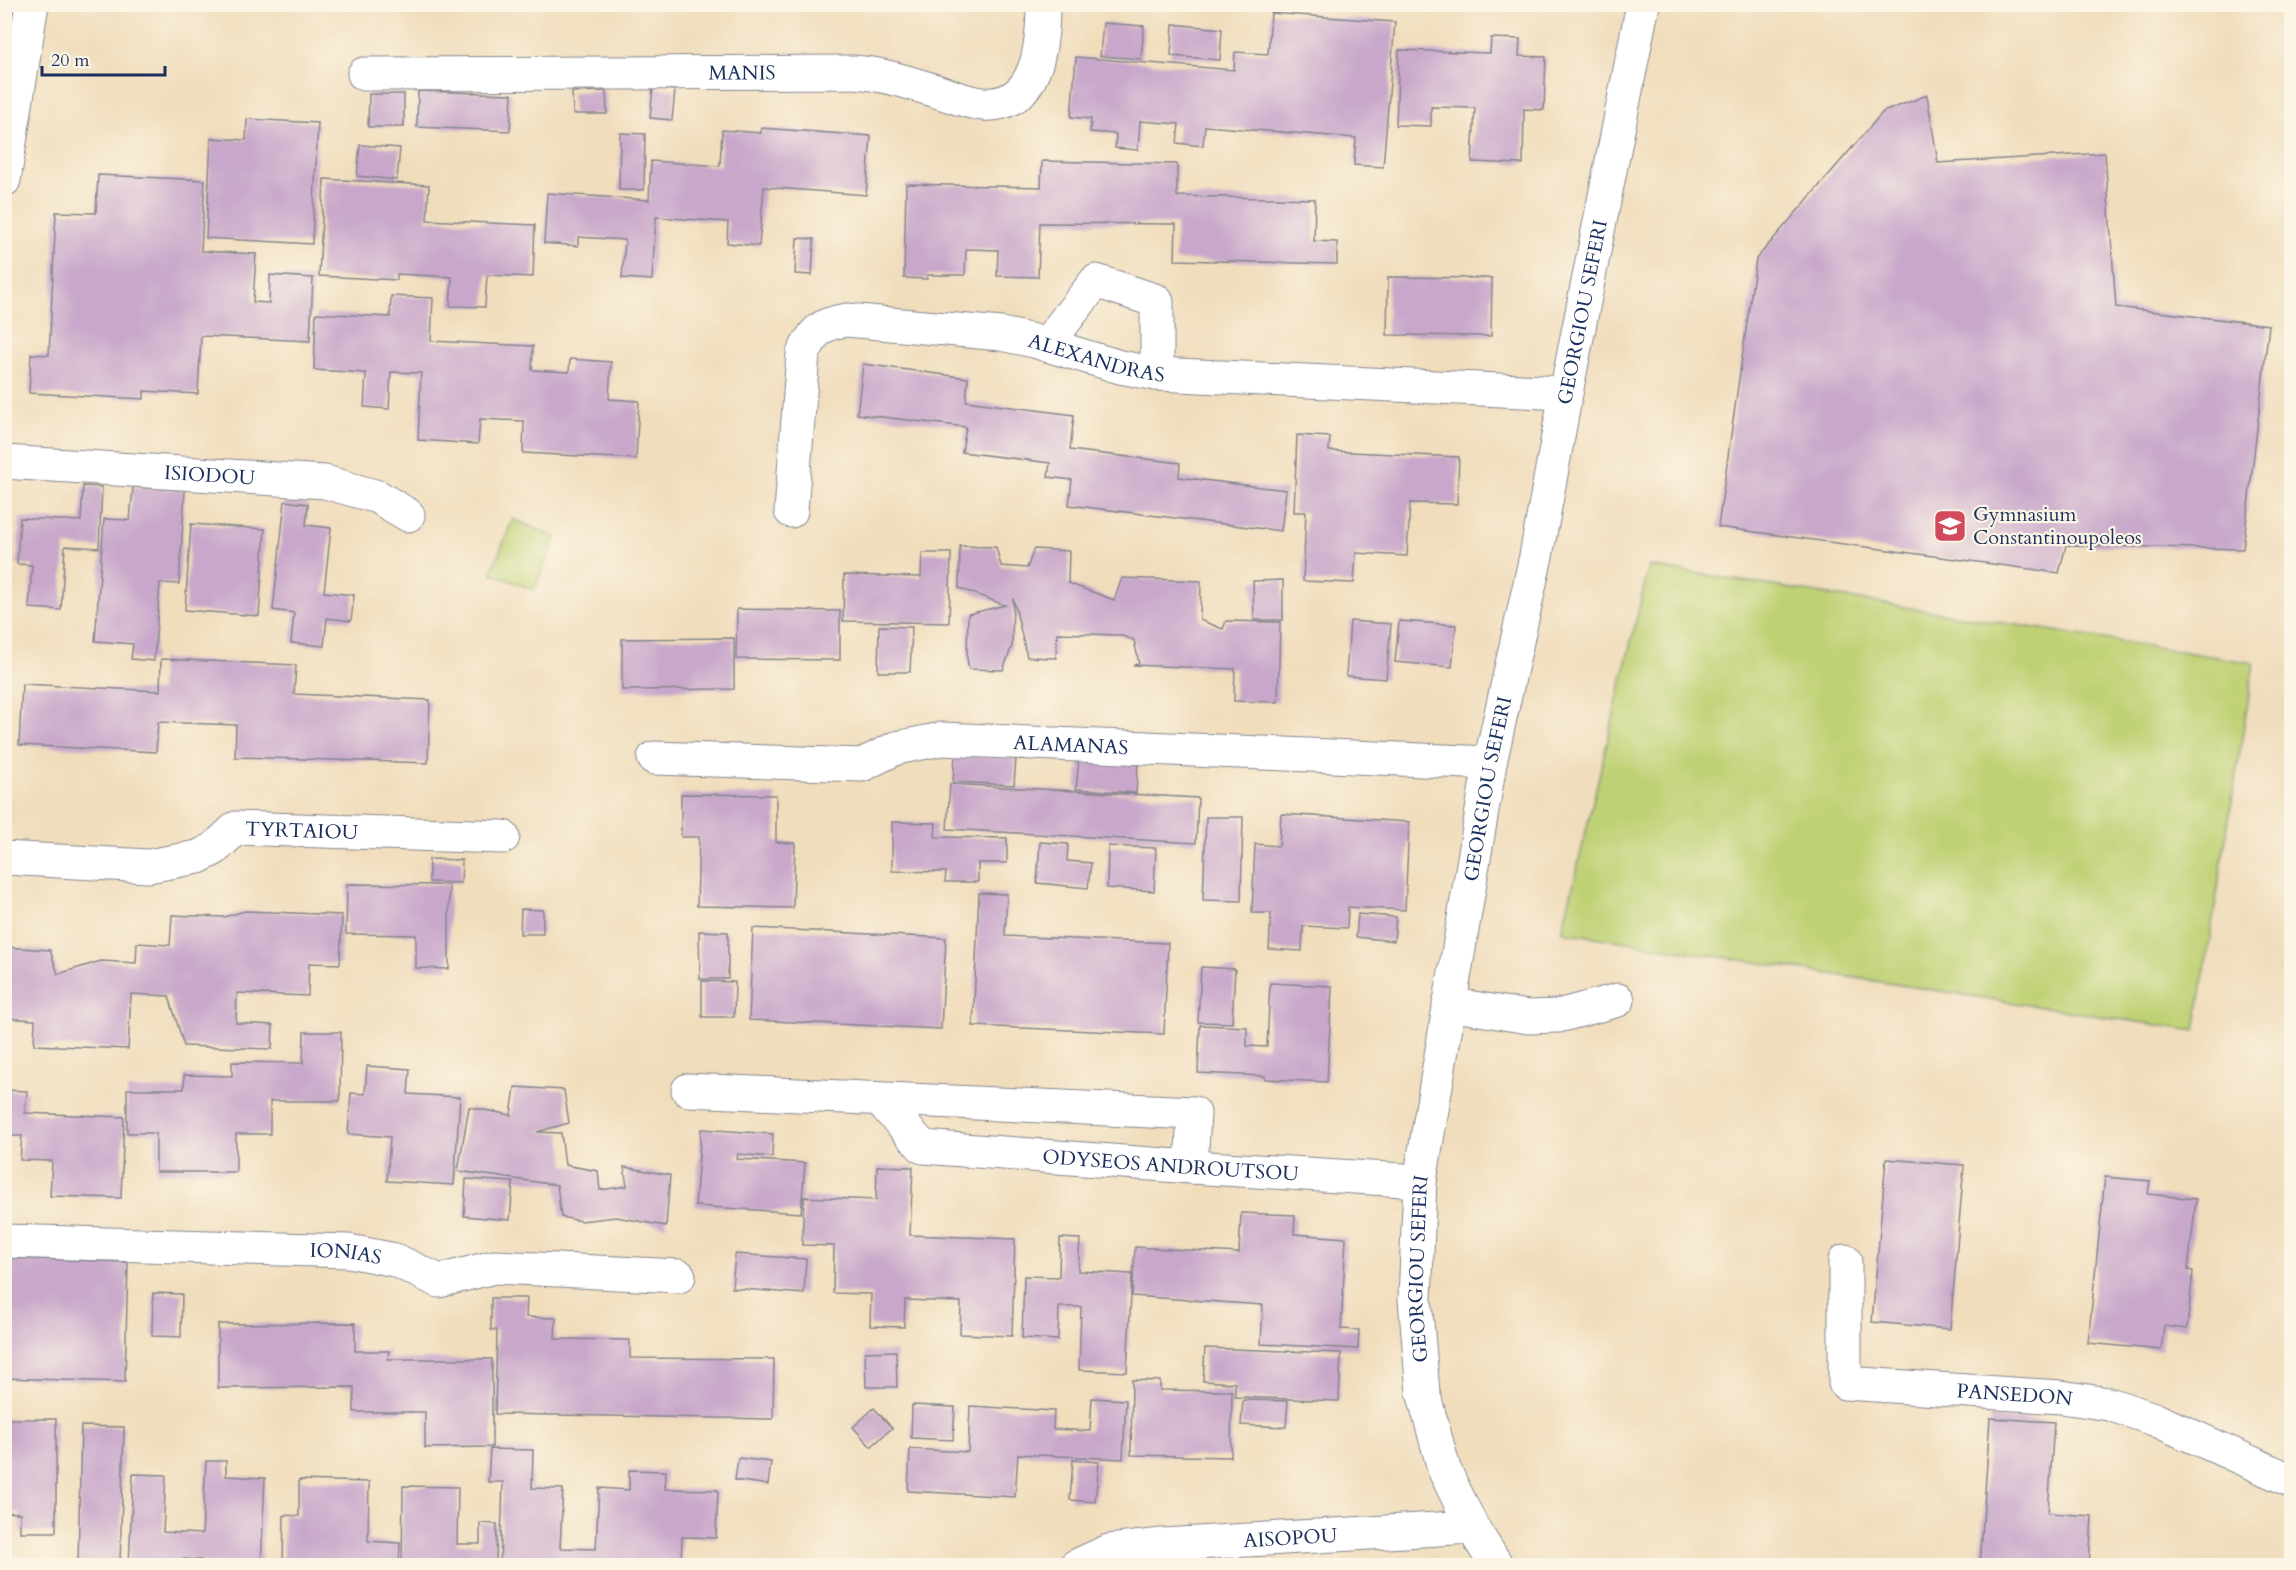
<svg xmlns="http://www.w3.org/2000/svg" width="2296" height="1570" font-family="Cardo,serif">
<rect width="100%" height="100%" fill="#fcf5e5"/>
<filter id="ink" filterUnits="userSpaceOnUse"><feTurbulence type="fractalNoise" baseFrequency=".0167" numOctaves="2"/><feDisplacementMap in="SourceGraphic" scale="12" xChannelSelector="R" yChannelSelector="G"/><feConvolveMatrix kernelMatrix="1 2 1 2 8 2 1 2 1" color-interpolation-filters="sRGB"/></filter>
<filter id="wash" filterUnits="userSpaceOnUse"><feTurbulence type="fractalNoise" baseFrequency=".008" numOctaves="4" result="noise"/><feDisplacementMap in="SourceGraphic" scale="24" xChannelSelector="R" yChannelSelector="G"/><feGaussianBlur stdDeviation="1.35" result="paint"/><feColorMatrix in="noise" values="0 0 0 0 0 0 0 0 0 0 0 0 0 0 0 0 0 1.4 0 .05"/><feComposite in="paint" operator="in"/></filter>
<g filter="url(#wash)">
<rect width="100%" height="100%" fill="#f0ddbc"/>
<g fill="#bfd174" stroke="#6d8069" stroke-width="1.5">
<polygon points="513,519 556,537 534,590 491,573"/>
<polygon points="1649,566 2254,663 2195,1031 1562,932"/>
</g>
<g id="blocks">
<g fill="#c8a7ca">
<polygon points="1271,13 1395,22 1383,167 1354,165 1356,138 1205,126 1203,146 1177,143 1179,124 1140,121 1138,150 1115,148 1116,134 1090,132 1091,119 1071,117 1076,57 1234,70 1235,52 1268,54"/>
<polygon points="1103,23 1144,26 1141,59 1100,56"/>
<polygon points="1173,24 1222,29 1220,60 1171,56"/>
<polygon points="1491,38 1520,39 1519,56 1546,57 1544,110 1524,109 1523,164 1472,162 1475,108 1431,107 1431,126 1396,125 1399,50 1490,53"/>
<polygon points="653,88 675,90 672,120 650,118"/>
<polygon points="418,91 512,94 510,131 417,127"/>
<polygon points="606,91 607,114 573,114 572,92"/>
<polygon points="369,94 404,94 404,127 368,127"/>
<polygon points="1927,95 1938,163 2105,153 2116,307 2269,325 2243,549 2066,545 2059,573 1718,527 1756,259 1883,112"/>
<polygon points="247,119 318,123 312,244 206,238 211,138 246,140"/>
<polygon points="761,128 871,136 866,195 764,187 759,246 727,243 728,222 656,217 652,280 622,278 625,240 578,237 578,246 544,243 547,193 649,200 651,161 720,166 722,130 761,133"/>
<polygon points="620,133 645,134 644,190 619,190"/>
<polygon points="360,145 400,148 397,180 357,176"/>
<polygon points="1042,161 1177,164 1177,196 1315,199 1314,241 1337,242 1337,264 1175,260 1176,224 1040,223 1038,277 997,276 998,250 966,249 965,275 927,275 927,279 904,278 906,184 1041,187"/>
<polygon points="98,175 205,180 201,251 256,254 253,302 269,303 270,275 313,278 310,341 201,336 198,394 144,391 144,399 29,393 31,354 49,355 56,212 96,213"/>
<polygon points="324,179 429,185 427,220 535,225 533,277 487,275 485,307 450,306 452,277 397,274 397,280 319,276"/>
<polygon points="797,238 814,239 812,275 795,274"/>
<polygon points="1388,277 1492,278 1491,336 1387,335"/>
<polygon points="391,296 433,298 431,341 533,346 532,370 569,372 570,359 611,362 609,399 639,401 636,459 523,453 524,421 480,419 478,444 418,440 421,373 391,372 389,409 364,407 366,373 314,370 316,313 390,317"/>
<polygon points="863,364 968,378 966,401 1074,415 1070,450 1180,463 1179,477 1286,490 1281,531 1069,505 1072,480 1048,477 1050,463 962,452 966,427 857,414"/>
<polygon points="1297,435 1330,437 1329,451 1459,457 1457,504 1410,503 1407,556 1356,553 1354,583 1303,581 1306,512 1294,512"/>
<polygon points="83,486 102,487 99,548 65,546 61,610 29,608 32,565 17,564 20,518 81,521"/>
<polygon points="133,487 185,490 179,584 160,583 154,661 131,659 133,644 95,641 104,519 130,520"/>
<polygon points="285,501 308,504 306,525 331,528 324,592 354,595 351,621 327,618 324,646 291,643 294,613 273,610"/>
<polygon points="191,524 265,529 259,616 185,610"/>
<polygon points="960,546 996,547 1001,566 1027,568 1034,549 1069,551 1068,583 1114,600 1122,578 1201,581 1200,620 1223,629 1226,621 1280,622 1278,702 1234,701 1235,669 1133,665 1139,663 1134,640 1119,635 1057,633 1056,658 1027,657 1013,598 1012,646 1003,670 969,669 967,658 968,614 1005,605 959,588"/>
<polygon points="922,553 951,553 949,623 843,621 844,575 921,577"/>
<polygon points="1283,580 1283,620 1254,620 1253,581"/>
<polygon points="737,609 840,611 840,660 736,659"/>
<polygon points="1350,621 1391,624 1386,679 1346,676"/>
<polygon points="1399,621 1456,625 1452,667 1395,662"/>
<polygon points="879,626 912,627 910,672 878,672"/>
<polygon points="734,638 734,689 622,690 622,639"/>
<polygon points="161,659 296,665 294,694 430,700 428,763 235,757 236,725 158,722 156,752 19,745 22,684 160,691"/>
<polygon points="955,755 1016,758 1014,785 953,782"/>
<polygon points="1079,759 1138,763 1136,793 1076,789"/>
<polygon points="950,784 1198,798 1196,843 947,829"/>
<polygon points="681,794 776,795 776,842 795,843 793,908 697,906 699,837 681,837"/>
<polygon points="1281,814 1409,822 1405,910 1348,907 1347,928 1303,926 1302,951 1269,949 1271,913 1252,913 1255,844 1279,846"/>
<polygon points="1206,817 1243,817 1241,901 1203,900"/>
<polygon points="892,822 936,823 935,837 1007,838 1007,863 978,863 978,882 945,882 946,872 892,871"/>
<polygon points="1040,842 1068,844 1067,861 1091,863 1088,888 1037,883"/>
<polygon points="1108,846 1156,848 1154,891 1107,888"/>
<polygon points="429,859 462,860 461,883 429,882"/>
<polygon points="347,884 449,885 449,969 416,968 416,935 346,934"/>
<polygon points="979,893 1007,894 1005,936 1168,943 1164,1034 973,1026"/>
<polygon points="521,909 543,910 543,934 520,934"/>
<polygon points="245,911 342,915 340,964 309,963 308,996 237,993 236,1023 273,1025 272,1049 184,1046 169,996 131,994 128,1049 34,1045 35,1020 4,1018 4,947 50,950 58,974 101,961 136,963 137,943 170,945 172,915 224,917"/>
<polygon points="1358,914 1396,917 1394,941 1356,937"/>
<polygon points="753,928 946,938 941,1029 749,1020"/>
<polygon points="699,931 728,932 728,979 700,979"/>
<polygon points="1201,967 1235,969 1232,1023 1198,1022"/>
<polygon points="702,981 735,982 734,1017 702,1017"/>
<polygon points="1270,983 1332,986 1327,1082 1265,1079 1265,1076 1198,1073 1200,1025 1247,1027 1247,1046 1267,1047"/>
<polygon points="304,1032 341,1032 340,1101 270,1101 270,1134 236,1134 236,1172 156,1172 156,1133 127,1133 127,1089 184,1089 184,1075 232,1076 232,1062 303,1063"/>
<polygon points="367,1066 410,1069 408,1094 460,1097 454,1185 387,1181 390,1137 348,1134 351,1093 365,1094"/>
<polygon points="515,1087 564,1090 569,1123 537,1132 561,1133 565,1165 598,1171 600,1190 627,1186 624,1167 670,1175 666,1226 616,1217 581,1221 561,1217 557,1185 458,1171 469,1107 511,1115"/>
<polygon points="4,1090 27,1091 25,1113 124,1117 121,1198 50,1196 52,1161 20,1160 22,1136 4,1136"/>
<polygon points="701,1129 773,1134 772,1157 738,1154 737,1159 805,1163 801,1213 695,1206"/>
<polygon points="1886,1159 1964,1165 1950,1329 1872,1322"/>
<polygon points="877,1166 913,1167 910,1235 1015,1239 1012,1336 960,1334 961,1302 905,1300 904,1327 870,1326 871,1294 833,1293 834,1246 802,1245 804,1197 876,1200"/>
<polygon points="2105,1177 2150,1181 2148,1194 2196,1199 2188,1270 2193,1271 2187,1329 2164,1326 2161,1350 2088,1343"/>
<polygon points="466,1179 513,1182 510,1220 464,1216"/>
<polygon points="1241,1213 1295,1215 1294,1234 1346,1238 1341,1329 1359,1330 1358,1349 1261,1344 1263,1305 1132,1296 1135,1247 1239,1253"/>
<polygon points="1060,1238 1080,1239 1078,1271 1132,1274 1127,1372 1079,1370 1081,1307 1059,1307 1058,1340 1022,1338 1024,1276 1059,1277"/>
<polygon points="735,1254 806,1259 804,1294 732,1288"/>
<polygon points="4,1258 128,1262 125,1382 4,1378"/>
<polygon points="153,1293 182,1294 181,1337 152,1336"/>
<polygon points="491,1298 527,1298 526,1317 556,1318 555,1339 630,1340 630,1358 774,1359 773,1419 495,1414 497,1330 491,1330"/>
<polygon points="355,1323 355,1351 389,1351 388,1359 492,1359 492,1447 425,1448 425,1412 354,1412 354,1387 218,1388 218,1324"/>
<polygon points="1205,1348 1341,1353 1339,1401 1235,1397 1235,1383 1203,1381"/>
<polygon points="896,1351 897,1387 866,1387 865,1352"/>
<polygon points="1132,1380 1160,1381 1160,1390 1232,1391 1231,1457 1131,1455"/>
<polygon points="1092,1398 1126,1400 1123,1459 1018,1454 1015,1497 908,1491 910,1449 968,1452 970,1406 1054,1411 1053,1429 1090,1431"/>
<polygon points="1243,1400 1288,1401 1286,1427 1241,1425"/>
<polygon points="912,1405 955,1407 953,1440 911,1438"/>
<polygon points="874,1408 892,1428 871,1447 853,1427"/>
<polygon points="1990,1418 2054,1422 2048,1513 2092,1516 2089,1566 1980,1566"/>
<polygon points="4,1419 56,1419 56,1532 20,1532 20,1513 4,1512"/>
<polygon points="81,1426 124,1427 120,1566 78,1566"/>
<polygon points="490,1449 533,1450 532,1488 563,1489 560,1548 596,1549 599,1488 629,1490 629,1470 666,1471 665,1489 718,1490 716,1538 682,1537 681,1566 500,1566 503,1482 488,1482"/>
<polygon points="738,1458 771,1462 768,1485 735,1480"/>
<polygon points="1073,1460 1099,1462 1095,1502 1070,1500"/>
<polygon points="206,1461 226,1461 226,1476 265,1478 261,1565 201,1562 201,1560 183,1559 182,1566 129,1566 133,1474 166,1475 163,1532 202,1534"/>
<polygon points="299,1480 369,1482 368,1541 400,1543 399,1566 283,1566 284,1515 299,1516"/>
<polygon points="403,1486 458,1487 457,1544 480,1544 480,1523 497,1524 496,1565 402,1566"/>
<polygon points="1268,1562 1289,1563 1289,1566 1268,1566"/>
</g>
</g>
</g>
<g filter="url(#ink)">
<use href="#blocks" fill-opacity="0" stroke="#86868d" stroke-width="1.5"/>
<g fill="none" stroke-linecap="round" stroke-linejoin="round">
<defs>
<g id="minor">
<path id="s1" d="M364 74 854 72C884 74 910 83 939 92 953 96 968 103 983 104 1038 108 1043 44 1043 4"/>
<polyline points="4,180 32,4"/>
<polyline points="1046,345 1096,281 1157,301 1157,374"/>
<path id="s2" d="M4 462 325 482 378 497 408 515"/>
<path id="s3" d="M791 511 803 354C815 330 820 324 847 320L1001 334 1034 341 1120 367 1157 374 1566 393"/>
<path id="s4" d="M654 758 862 765 896 748 942 739 1490 763"/>
<path id="s5" d="M4 858 148 866 198 857 214 849 236 828 503 837"/>
<polyline points="1449,1004 1528,1017 1558,1016 1618,1000"/>
<polyline points="688,1090 1194,1113 1191,1167"/>
<path id="s6" d="M880 1100 923 1147 1191 1167 1420 1181"/>
<path id="s7" d="M4 1241 349 1251 395 1260 439 1281 494 1267 679 1276"/>
<path id="s8" d="M1845 1261V1383L2061 1397 2109 1404 2154 1419 2292 1481"/>
<path id="s9" d="M1076 1566 1109 1551 1162 1545 1472 1527"/>
<path id="s10" d="M1497 1566 1472 1527 1444 1469 1423 1392 1415 1299 1420 1181 1490 763 1536 556 1566 393 1643 4"/>
</g>
</defs>
<use href="#minor" stroke="#86868d" stroke-width="35"/>
<use href="#minor" stroke="#fff" stroke-width="33"/>
</g>
</g>
<defs>
<symbol id="school-square" viewBox="-11 -11 22 22"><rect x="-9" y="-9" width="18" height="18" rx="4" fill="#d1495b" stroke="#fcf5e5"/><path d="M0-5L7-2L0 1L-7-2ZM-4 1L0 2.5L4 1V4Q0 6-4 4Z" fill="#fff"/></symbol>
</defs>
<g fill-rule="evenodd">
<use href="#school-square" x="1931" y="507" width="38" height="38"/>
</g>
<g text-anchor="middle" stroke-width="4.5" stroke-linejoin="round" paint-order="stroke">
<g font-size="20" fill="#1b2f5e" stroke="#fcf5e5">
<text dy="7" stroke="none"><textPath href="#s1" startOffset="378">MANIS</textPath></text>
<text dy="7" stroke="none"><textPath href="#s10" startOffset="1286">GEORGIOU SEFERI</textPath></text>
<text dy="7" stroke="none"><textPath href="#s3" startOffset="470">ALEXANDRAS</textPath></text>
<text dy="7" stroke="none"><textPath href="#s2" startOffset="206">ISIODOU</textPath></text>
<text dy="7" stroke="none"><textPath href="#s4" startOffset="422">ALAMANAS</textPath></text>
<text dy="7" stroke="none"><textPath href="#s10" startOffset="800">GEORGIOU SEFERI</textPath></text>
<text dy="7" stroke="none"><textPath href="#s5" startOffset="309">TYRTAIOU</textPath></text>
<text dy="7" stroke="none"><textPath href="#s6" startOffset="312">ODYSEOS ANDROUTSOU</textPath></text>
<text dy="7" stroke="none"><textPath href="#s7" startOffset="342">IONIAS</textPath></text>
<text dy="7" stroke="none"><textPath href="#s10" startOffset="314">GEORGIOU SEFERI</textPath></text>
<text dy="7" stroke="none"><textPath href="#s8" startOffset="292">PANSEDON</textPath></text>
<text dy="7" stroke="none"><textPath href="#s9" startOffset="218">AISOPOU</textPath></text>
</g>
<g font-size="20" fill="#1b2f5e" stroke="#fcf5e5" text-anchor="start">
<text x="1973" y="521">Gymnasium<tspan x="1973" dy="23">Constantinoupoleos</tspan></text>
</g>
</g>
<rect width="2296" height="1570" fill="none" stroke="#fcf5e5" stroke-width="24"/>
<path d="M42 66v9h123v-9" fill="none" stroke="#1b2f5e" stroke-width="3"/>
<text x="51" y="66" font-size="18" fill="#1b2f5e" stroke="#fcf5e5" stroke-width="4.5" paint-order="stroke">20 m</text>
</svg>
